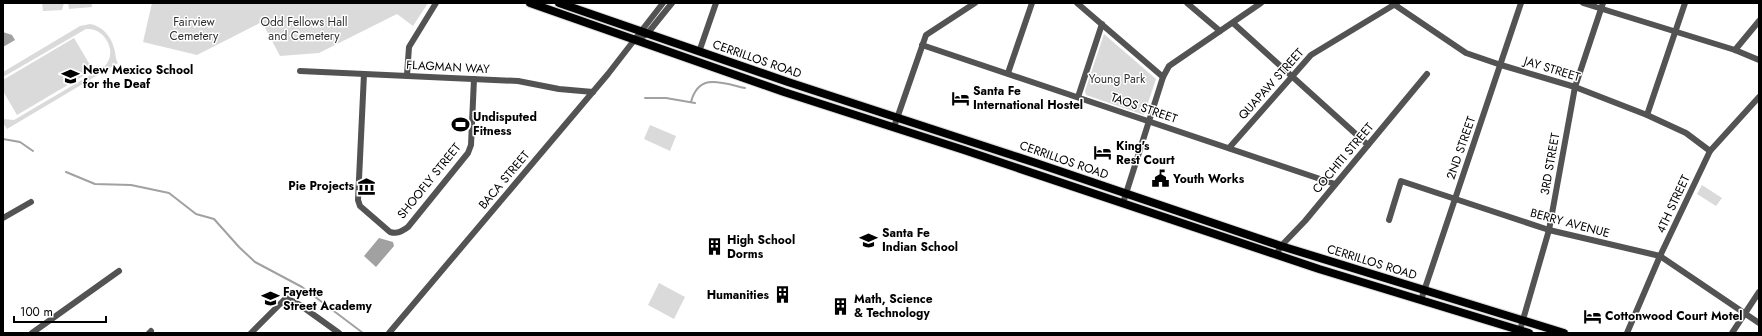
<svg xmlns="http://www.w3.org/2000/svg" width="1762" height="336" font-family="Jost,sans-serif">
<rect width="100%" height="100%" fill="#fff"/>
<g fill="#dadada">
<polygon points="42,3 64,3 62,10 43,11"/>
<polygon points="68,3 92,3 92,7 69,9"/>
<polygon points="152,3 428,3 413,26 397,14 319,53 280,56 262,22 197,55 143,42"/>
<path d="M90 24C102 26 111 36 114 48 116 54 115 58 118 63L7 129 3 123V119L14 120 104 67C119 53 105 27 86 29L3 77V72L80 26Z"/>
<polygon points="1104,34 1156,79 1144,115 1086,95 1085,91"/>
<polygon points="74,38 93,70 17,115 3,91 3,80"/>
<polygon points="650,125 676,136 670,151 644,139"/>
<polygon points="1702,185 1722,198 1716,206 1697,194"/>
<polygon points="659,283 685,297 674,319 648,305"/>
</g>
<g fill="#a1a1a1">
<polygon points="3,32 12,35 15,40 3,47"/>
<polygon points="379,238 393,242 394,246 376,267 364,256"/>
</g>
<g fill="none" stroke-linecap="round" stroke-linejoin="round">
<g stroke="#a1a1a1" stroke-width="2">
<polyline points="645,98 666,98 695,103"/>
<path d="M691 102C699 72 722 83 745 88"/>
<polyline points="3,139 20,142 33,151"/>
<polyline points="66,172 95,184 131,185 169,193 196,214 214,219 239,247 255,262 302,287 363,333"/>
</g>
<defs>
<g id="major">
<polyline points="530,3 784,92 964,150 1319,269 1529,333"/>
<polyline points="559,3 788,82 1036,163 1281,246 1564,333"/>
</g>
</defs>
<use href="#major" stroke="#dbdbdb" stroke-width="10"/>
<g stroke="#535353" stroke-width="6">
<polyline points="1077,3 1163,77"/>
<polyline points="1187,3 1220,31"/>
<polyline points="1392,3 1466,53 1501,65 1575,87 1647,115 1686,133 1710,151"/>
<polyline points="1583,3 1735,50 1759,60"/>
<polyline points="1233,23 1368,145"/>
<polyline points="635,41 647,34 672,3"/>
<polyline points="922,45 1335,184"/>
<polyline points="1735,50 1759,21"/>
<polyline points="699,52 716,3"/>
<polyline points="300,71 518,81 559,89 593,92"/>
<polyline points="1008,73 1032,3"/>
<path d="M364 74 358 200 360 206 390 232C397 234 401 232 408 227L468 153 471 145 474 79"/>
<polyline points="407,75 409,47 436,3"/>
<polyline points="1078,97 1102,24"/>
<polyline points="1647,115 1685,3"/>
<polyline points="894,127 926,35 975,3"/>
<polyline points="1229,148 1311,55 1397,3"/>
<polyline points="1123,203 1163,77 1169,66 1261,3"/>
<polyline points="3,218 31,202"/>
<polyline points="1389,220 1401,181 1549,230 1660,256 1759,323"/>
<polyline points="1276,255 1281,246 1305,221 1427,74"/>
<polyline points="1421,300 1521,3"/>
<polyline points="1520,330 1549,230 1575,87 1603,3"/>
<polyline points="32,333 119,271"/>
<polyline points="149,333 151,331"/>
<polyline points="251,333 286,298 300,305 339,333"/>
<polyline points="389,333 608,74 663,3"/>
<polyline points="1627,333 1660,256 1710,151 1759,97"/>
<polyline points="1732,333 1759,292"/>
</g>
<use href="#major" stroke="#000" stroke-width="8"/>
</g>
<defs>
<symbol id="school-bare" viewBox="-9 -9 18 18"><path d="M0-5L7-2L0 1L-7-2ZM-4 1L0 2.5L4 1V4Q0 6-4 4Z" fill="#000" stroke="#fff" stroke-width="2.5" paint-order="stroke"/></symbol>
<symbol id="hotel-bare" viewBox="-9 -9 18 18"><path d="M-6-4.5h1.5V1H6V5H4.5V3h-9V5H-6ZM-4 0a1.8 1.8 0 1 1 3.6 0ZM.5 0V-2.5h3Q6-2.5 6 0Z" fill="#000" stroke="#fff" stroke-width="2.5" paint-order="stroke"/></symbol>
<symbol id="stadium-bare" viewBox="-9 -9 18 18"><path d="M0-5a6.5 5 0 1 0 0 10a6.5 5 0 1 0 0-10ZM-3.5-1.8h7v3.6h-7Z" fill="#000" stroke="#fff" stroke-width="2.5" paint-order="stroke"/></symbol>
<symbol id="civic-bare" viewBox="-9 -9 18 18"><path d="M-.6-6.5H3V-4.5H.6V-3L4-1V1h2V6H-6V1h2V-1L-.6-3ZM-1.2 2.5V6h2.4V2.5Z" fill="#000" stroke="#fff" stroke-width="2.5" paint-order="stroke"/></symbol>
<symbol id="museum-bare" viewBox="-9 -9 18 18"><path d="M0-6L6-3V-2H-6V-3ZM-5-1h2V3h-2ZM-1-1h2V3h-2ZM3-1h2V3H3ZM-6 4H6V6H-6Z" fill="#000" stroke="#fff" stroke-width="2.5" paint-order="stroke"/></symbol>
<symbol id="building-bare" viewBox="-9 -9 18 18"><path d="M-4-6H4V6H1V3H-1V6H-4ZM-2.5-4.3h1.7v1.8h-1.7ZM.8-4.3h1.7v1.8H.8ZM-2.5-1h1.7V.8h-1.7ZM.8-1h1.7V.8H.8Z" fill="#000" stroke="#fff" stroke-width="2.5" paint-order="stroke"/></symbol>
</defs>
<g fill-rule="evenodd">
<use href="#school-bare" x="58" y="64" width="25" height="25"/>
<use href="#hotel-bare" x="948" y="86" width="25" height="25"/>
<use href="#stadium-bare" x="448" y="112" width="25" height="25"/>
<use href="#hotel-bare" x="1090" y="140" width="25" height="25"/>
<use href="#civic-bare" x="1148" y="166" width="25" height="25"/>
<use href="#museum-bare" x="354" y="174" width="25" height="25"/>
<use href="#school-bare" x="856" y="228" width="25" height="25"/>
<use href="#building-bare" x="702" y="234" width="25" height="25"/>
<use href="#building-bare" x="770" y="282" width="25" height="25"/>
<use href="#school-bare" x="258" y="286" width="25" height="25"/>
<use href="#building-bare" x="828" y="294" width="25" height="25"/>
<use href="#hotel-bare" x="1580" y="304" width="25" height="25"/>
</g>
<g text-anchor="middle" stroke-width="3" stroke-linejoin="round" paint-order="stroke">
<g font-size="12" fill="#313131" stroke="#fff">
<text x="194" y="26">Fairview<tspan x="194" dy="14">Cemetery</tspan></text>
<text x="304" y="26">Odd Fellows Hall<tspan x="304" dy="14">and Cemetery</tspan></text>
<text x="1117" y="83">Young Park</text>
</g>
<g font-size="12" fill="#000" stroke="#fff">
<text transform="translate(757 59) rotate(19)" y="4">CERRILLOS ROAD</text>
<text transform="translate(448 67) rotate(3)" y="4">FLAGMAN WAY</text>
<text transform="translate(1552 69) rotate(17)" y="4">JAY STREET</text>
<text transform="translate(1271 84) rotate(-48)" y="4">QUAPAW STREET</text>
<text transform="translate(1144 108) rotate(19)" y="4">TAOS STREET</text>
<text transform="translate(1461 148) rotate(-71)" y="4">2ND STREET</text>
<text transform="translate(1343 158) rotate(-50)" y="4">COCHITI STREET</text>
<text transform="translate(1064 160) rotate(19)" y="4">CERRILLOS ROAD</text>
<text transform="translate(1550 164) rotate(-80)" y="4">3RD STREET</text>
<text transform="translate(504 180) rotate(-50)" y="4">BACA STREET</text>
<text transform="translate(429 181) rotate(-51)" y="4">SHOOFLY STREET</text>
<text transform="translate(1673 204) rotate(-65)" y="4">4TH STREET</text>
<text transform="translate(1570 223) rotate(15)" y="4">BERRY AVENUE</text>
<text transform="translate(1372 262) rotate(17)" y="4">CERRILLOS ROAD</text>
</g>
<g font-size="12" font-weight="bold" fill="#000" stroke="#fff" text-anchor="start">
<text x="83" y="74">New Mexico School<tspan x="83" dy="14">for the Deaf</tspan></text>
<text x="973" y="95">Santa Fe<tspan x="973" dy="14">International Hostel</tspan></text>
<text x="473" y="121">Undisputed<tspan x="473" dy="14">Fitness</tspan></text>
<text x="1116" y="150">King's<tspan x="1116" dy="14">Rest Court</tspan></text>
<text x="1173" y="183">Youth Works</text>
<text x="354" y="190" text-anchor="end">Pie Projects</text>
<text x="882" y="237">Santa Fe<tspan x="882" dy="14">Indian School</tspan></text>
<text x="727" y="244">High School<tspan x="727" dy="14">Dorms</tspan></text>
<text x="283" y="296">Fayette<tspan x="283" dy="14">Street Academy</tspan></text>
<text x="769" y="299" text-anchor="end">Humanities</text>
<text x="854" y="303">Math, Science<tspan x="854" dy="14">&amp; Technology</tspan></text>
<text x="1605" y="320">Cottonwood Court Motel</text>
</g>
</g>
<rect width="1762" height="336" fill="none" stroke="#000000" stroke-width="8"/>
<path d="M14 316v6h92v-6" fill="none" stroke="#000000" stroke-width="2"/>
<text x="20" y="316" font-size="12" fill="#000000" stroke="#ffffff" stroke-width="3" paint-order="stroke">100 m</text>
</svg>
